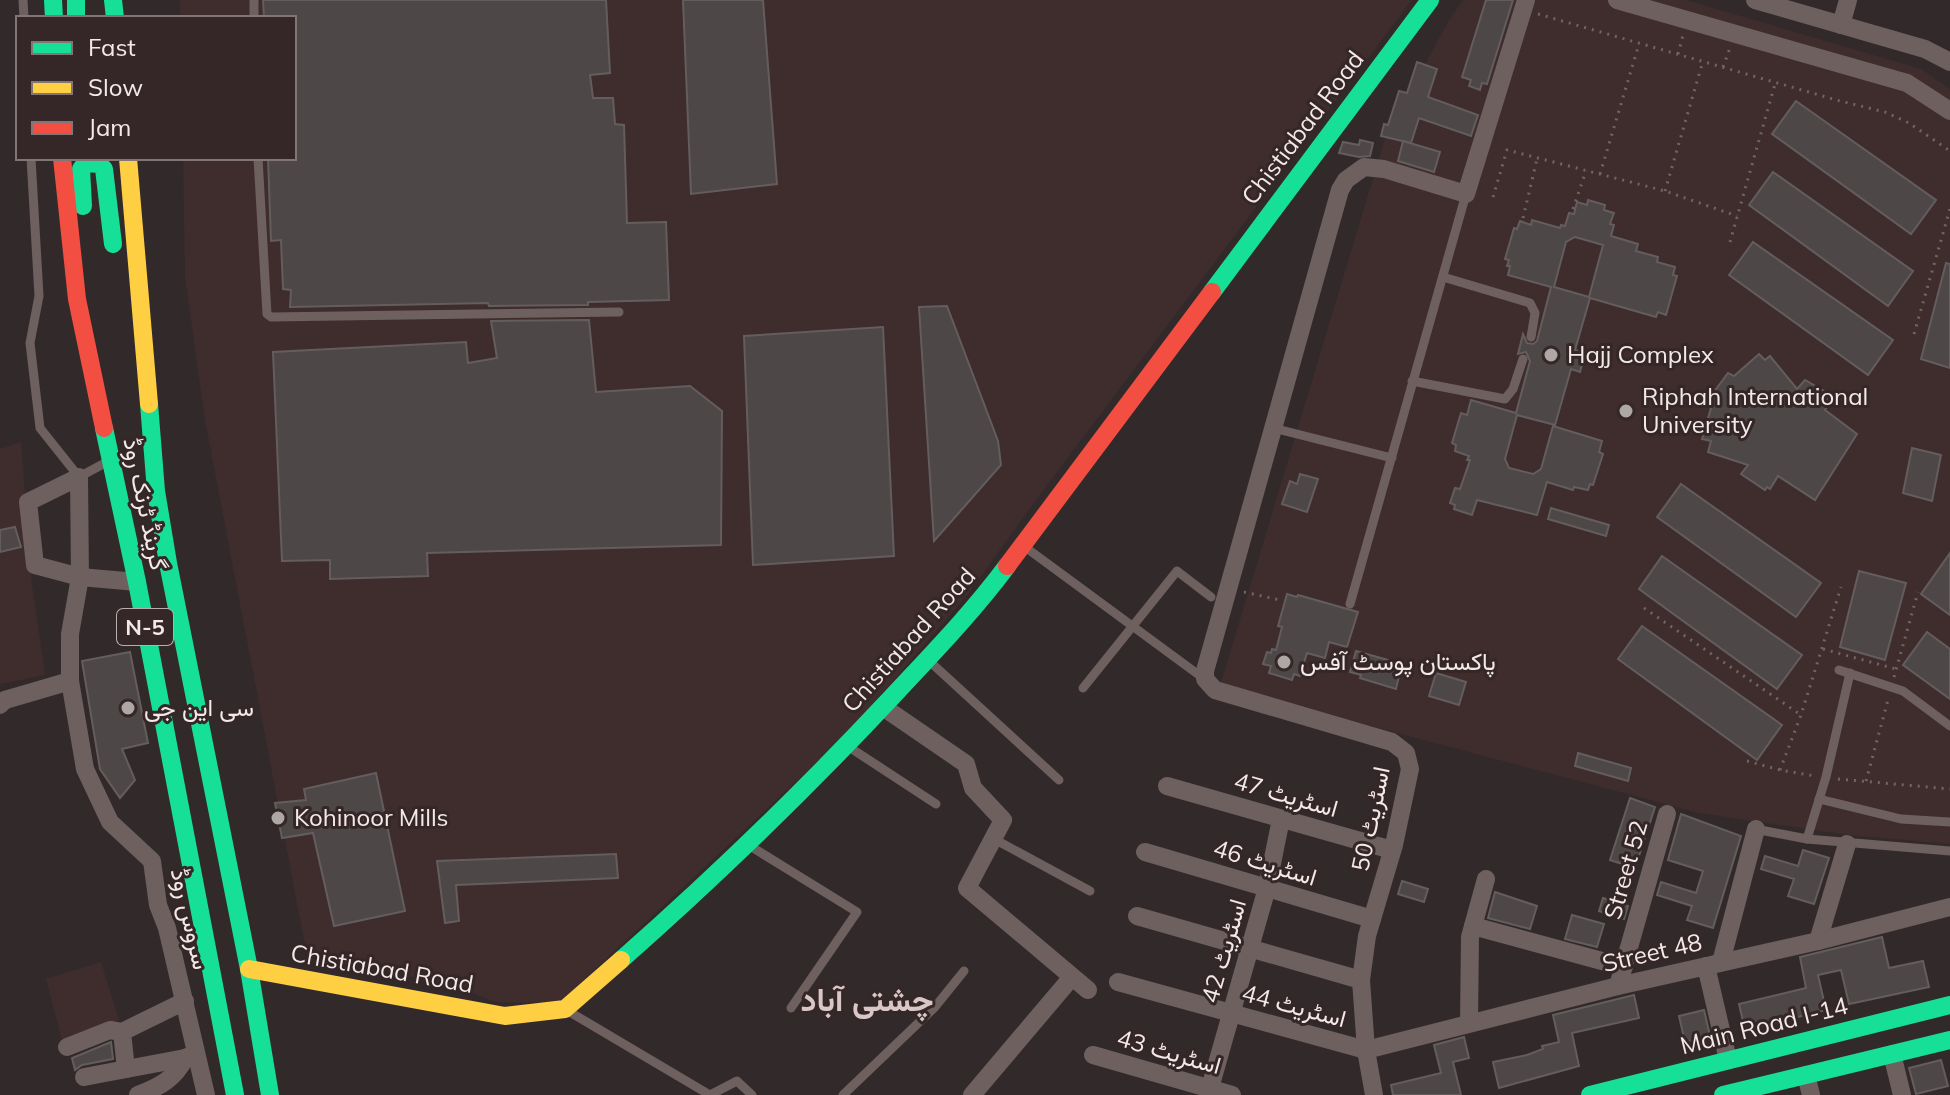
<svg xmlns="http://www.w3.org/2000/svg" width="1950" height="1095" font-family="Mulish,Vazirmatn,sans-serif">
<rect width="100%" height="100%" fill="#322a2a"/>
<g fill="#3f2c2d">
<polygon points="180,0 1412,0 1035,501 969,593 848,733 559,1003 496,1002 458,988 306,951 205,420 185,277 183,158 294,158 294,18 180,18"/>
<polygon points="1463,0 1686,0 1921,69 1950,89 1950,844 1849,835 1699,813 1220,686 1386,135 1449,20"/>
<polygon points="21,442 32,585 45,675 0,684 0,449"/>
<polygon points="101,962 119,1020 62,1040 46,979"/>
</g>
<g fill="#4d4748" stroke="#645d5e" stroke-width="2" fill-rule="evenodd">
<polygon points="263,0 606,0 610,73 590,75 593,98 613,98 615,124 624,125 627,223 666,222 669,300 588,302 588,305 489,306 488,303 290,307 291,290 283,289 281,240 271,241 268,158 294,158 294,18 264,18"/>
<polygon points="683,0 763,0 777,184 691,194"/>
<polygon points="1486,0 1513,0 1487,84 1482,83 1480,90 1469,86 1471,80 1462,77"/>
<polygon points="1417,62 1437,69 1428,97 1478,115 1471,136 1419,118 1411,143 1381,136 1384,124 1388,125 1399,91 1407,93"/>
<polygon points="1796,101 1936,200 1911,234 1772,134"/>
<polygon points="1360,140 1373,143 1370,156 1359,157 1339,153 1343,142 1359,145"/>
<polygon points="1403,141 1440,152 1434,172 1398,161"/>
<polygon points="1773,172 1913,271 1888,306 1749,205"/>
<path d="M1588 200 1605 205 1604 210 1614 213 1610 224 1614 225 1611 236 1638 244 1636 251 1658 257 1657 262 1675 267 1673 275 1677 276 1666 315 1658 312 1656 317 1590 298 1575 350 1585 353 1580 372 1571 369 1555 425 1517 415 1505 459 1509 468 1533 474 1541 469 1553 426 1602 441 1599 452 1603 454 1593 485 1590 484 1588 490 1574 487 1573 490 1547 482 1537 515 1477 500 1472 515 1454 509 1455 505 1450 503 1455 488 1460 489 1470 460H1467L1469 456 1455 451 1456 445 1452 443 1461 413 1467 415 1471 400 1516 413 1530 361 1526 352 1518 354 1523 334 1527 343 1533 344 1537 341 1551 287 1508 275 1510 266H1507L1509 260 1505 259 1514 228 1517 229 1520 221 1531 225 1532 220 1560 228 1561 225 1565 226 1569 213 1574 214 1577 202 1587 205ZM1575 237 1603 245 1589 297 1554 287 1566 242Z"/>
<polygon points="1753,242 1893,340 1868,375 1729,275"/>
<polygon points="1946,263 1950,264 1950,368 1921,359"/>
<polygon points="947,306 998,441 1001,465 934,541 919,307"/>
<polygon points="589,320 596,392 690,386 722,411 721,545 427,553 428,576 330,579 330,560 282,561 273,352 466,342 468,363 497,358 491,321"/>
<polygon points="883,327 894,556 753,565 744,336"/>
<polygon points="1759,354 1765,360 1770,356 1797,389 1805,380 1833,396 1825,410 1857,434 1815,500 1778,476 1770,489 1767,487 1765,490 1741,474 1748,465 1708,452 1711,441 1702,439 1711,408 1705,404 1728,373 1734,376"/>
<polygon points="1912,448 1941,455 1932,501 1903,493"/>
<polygon points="1300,474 1318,479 1307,512 1282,504 1290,481 1297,484"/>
<polygon points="1681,484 1821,583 1796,617 1657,517"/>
<polygon points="1551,508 1609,525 1606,536 1548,519"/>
<polygon points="15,527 21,547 0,552 0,530"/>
<polygon points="1950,553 1950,615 1921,594"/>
<polygon points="1662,556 1802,655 1777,689 1639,589"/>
<polygon points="1859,571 1906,583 1885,660 1840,647"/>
<polygon points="1287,594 1297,597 1298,595 1358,612 1347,647 1329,642 1325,658 1307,653 1300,676 1294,674 1292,680 1269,673 1271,666 1263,664 1267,652 1271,653 1272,649 1276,650 1282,627 1278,626"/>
<polygon points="1642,626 1782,725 1757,760 1618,659"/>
<polygon points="1927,632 1950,649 1950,699 1903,665"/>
<polygon points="1356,651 1402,664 1396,689 1360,678 1361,675 1350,672"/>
<polygon points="130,652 148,743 122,749 135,780 120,798 100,769 82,661"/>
<polygon points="1436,673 1466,682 1459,705 1429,696"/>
<polygon points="1578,753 1631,768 1628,781 1575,766"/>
<polygon points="376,773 405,911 334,926 313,833 282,838 275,803 306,800 304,789"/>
<polygon points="1630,798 1655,807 1635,868 1610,860"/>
<polygon points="1681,814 1741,836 1713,928 1687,920 1692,906 1657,895 1661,882 1696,893 1703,871 1668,860"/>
<polygon points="1803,850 1829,858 1814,904 1788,896 1794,879 1761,869 1765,856 1798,866"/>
<polygon points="616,854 618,878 456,885 459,921 445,923 437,861"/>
<polygon points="1402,881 1428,889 1424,902 1398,894"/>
<polygon points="1495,892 1537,906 1530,929 1488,918"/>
<polygon points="1603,898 1628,906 1624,919 1599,911"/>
<polygon points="1572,915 1604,924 1597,947 1565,939"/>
<polygon points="1882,937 1889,968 1923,961 1929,987 1849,1004 1841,970 1818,975 1826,1010 1745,1030 1739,1004 1806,988 1800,957"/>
<polygon points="1634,995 1639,1018 1572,1033 1579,1066 1499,1088 1493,1062 1527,1055 1543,1049 1542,1046 1559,1042 1553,1015"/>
<polygon points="1704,1010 1710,1036 1685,1042 1679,1016"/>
<polygon points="1464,1037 1469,1058 1453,1062 1461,1095 1393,1095 1391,1085 1441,1073 1434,1045"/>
<polygon points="111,1042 113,1059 82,1065 75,1070 72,1058"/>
<polygon points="1941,1060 1948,1086 1916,1094 1909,1068"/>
</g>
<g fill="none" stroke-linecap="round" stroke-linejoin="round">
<g stroke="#6f6664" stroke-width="3" stroke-dasharray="2 6" stroke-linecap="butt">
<polyline points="1538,14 1840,101 1885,112 1909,123 1950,151"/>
<polyline points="1678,54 1683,35"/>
<polyline points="1723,67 1730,48"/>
<polyline points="1600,174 1639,44"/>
<polyline points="1665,191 1703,61"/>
<polyline points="1493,197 1507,150 1665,191 1737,216"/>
<polyline points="1573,209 1586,171"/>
<polyline points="1523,218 1537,159"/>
<polyline points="1730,242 1775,84"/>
<polyline points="1914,334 1950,209"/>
<polyline points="1244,592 1280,600"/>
<polyline points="1644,608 1801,715"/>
<polyline points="1823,649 1896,669"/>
<polyline points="1894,677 1918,592"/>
<polyline points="1747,761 1780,770 1815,776"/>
<polyline points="1780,770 1801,715 1841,587"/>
<polyline points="1838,779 1950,789"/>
<polyline points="1866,781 1888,700"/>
</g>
<g stroke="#6d605e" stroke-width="9">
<polyline points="23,0 24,18"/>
<polyline points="254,0 254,18"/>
<polyline points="31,158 39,296 30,343 40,428 79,477 105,463"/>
<polyline points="258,158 267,314 271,317 619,312"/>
<polyline points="1443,277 1530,303 1535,313 1531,337"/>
<polyline points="1412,381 1505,399 1513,389 1523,359"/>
<polyline points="1273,428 1392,458"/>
<polyline points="1025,547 1203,678"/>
<polyline points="1350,604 1466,194"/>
<polyline points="927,659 1059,780"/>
<polyline points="1839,670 1903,691 1950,726"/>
<polyline points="1083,688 1177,571 1211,597"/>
<polyline points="849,747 936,804"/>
<polyline points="1819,799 1901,819 1950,822"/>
<polyline points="1755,829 1807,839 1950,851"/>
<polyline points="994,839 1090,891"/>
<polyline points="1807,839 1826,777 1850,673"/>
<polyline points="750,846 857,912 791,1008"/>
<polyline points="568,1011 710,1095"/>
<polyline points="710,1095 737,1081 752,1095"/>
<polyline points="843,1095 935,1007 964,971"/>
</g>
<g stroke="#6d605e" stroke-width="18">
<polyline points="1617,0 1907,83 1950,111"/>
<polyline points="1755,0 1925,49 1950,62"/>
<polyline points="1841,25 1848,0"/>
<polyline points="137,582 80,577 35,565 28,502 79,477 80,577 70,634 70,681 85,769 110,822 152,861 158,905 167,928 206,1095"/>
<polyline points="0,705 5,700 70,681"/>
<polyline points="883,707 966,764 973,788 1003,820 967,888 1088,990"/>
<polyline points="1167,786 1392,850"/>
<polyline points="1145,852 1372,919"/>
<polyline points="1137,916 1361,980"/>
<polyline points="1473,926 1624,967"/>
<polyline points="1818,941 1847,844"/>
<polyline points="1721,962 1756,829"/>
<polyline points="1706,966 1728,1060"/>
<polyline points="1118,982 1366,1050 1618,986 1818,941 1950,907"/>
<polyline points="1618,986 1667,814"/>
<polyline points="1469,1023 1470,937 1486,879"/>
<polyline points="122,1032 126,1069"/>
<polyline points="67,1047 110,1030 122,1032 185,1001"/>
<polyline points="1892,1054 1902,1095"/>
<polyline points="1093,1055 1232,1095"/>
<polyline points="1806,1075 1811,1095"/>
<polyline points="84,1077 185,1058"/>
<path d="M138 1095C159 1087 175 1079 185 1058L192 1055"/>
<polyline points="972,1095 1072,977"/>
<polyline points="1208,1095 1267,888 1281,819"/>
<polyline points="1374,1095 1366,1050 1361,980 1367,936 1394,845 1410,769 1406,753 1392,742 1215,690 1205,679 1205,671 1340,190 1346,180 1364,167 1384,169 1466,194 1526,0"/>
</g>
<g stroke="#16e098" stroke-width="18">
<polyline points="53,0 54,18"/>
<polyline points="76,0 76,18"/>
<polyline points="113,0 115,18"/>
<polyline points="83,206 81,169 86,163 99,164 104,169 113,244"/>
<polyline points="1212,292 1430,0"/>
<polyline points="149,404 156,491 168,563 249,969 270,1095"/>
<polyline points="104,428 137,582 235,1095"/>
<path d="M621 960C715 877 805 790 891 698 931 655 972 613 1007 566"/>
<polyline points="1590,1095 1950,1005"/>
<polyline points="1723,1095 1950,1040"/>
</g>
<g stroke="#ffcf43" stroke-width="18">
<polyline points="128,158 149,404"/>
<polyline points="249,969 505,1016 565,1009 621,960"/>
</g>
<g stroke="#f24e42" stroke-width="18">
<polyline points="62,158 77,299 104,428"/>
<polyline points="1007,566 1212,292"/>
</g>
</g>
<g fill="#afa6a6" stroke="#352727" stroke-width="3">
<circle cx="1551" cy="355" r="8"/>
<circle cx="1626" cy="411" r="8"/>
<circle cx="1284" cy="662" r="8"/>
<circle cx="128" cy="708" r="8"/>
<circle cx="278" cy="818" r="8"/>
</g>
<g text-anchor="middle" stroke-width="6" stroke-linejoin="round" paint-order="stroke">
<rect fill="#352727" stroke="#baafaf" stroke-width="2" x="117" y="609" width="56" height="36" rx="6"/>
<g font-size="22" font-weight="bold" fill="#f3e9e9">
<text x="145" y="635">N-5</text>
</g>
<g font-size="24" fill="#f3e9e9" stroke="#352727">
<text transform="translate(1303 128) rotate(-53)" y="8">Chistiabad Road</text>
<text transform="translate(145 504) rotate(78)" y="8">گرینڈ ٹرنک روڈ</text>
<text transform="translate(909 640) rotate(-48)" y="8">Chistiabad Road</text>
<text transform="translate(1286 795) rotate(16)" y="8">اسٹریٹ 47</text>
<text transform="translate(1371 819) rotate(-78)" y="8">اسٹریٹ 50</text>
<text transform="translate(1265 863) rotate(17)" y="8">اسٹریٹ 46</text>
<text transform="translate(1626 870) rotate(-74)" y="8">Street 52</text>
<text transform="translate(190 919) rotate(77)" y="8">سروس روڈ</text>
<text transform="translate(1224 951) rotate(-74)" y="8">اسٹریٹ 42</text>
<text transform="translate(1652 953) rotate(-13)" y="8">Street 48</text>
<text transform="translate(382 969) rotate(10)" y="8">Chistiabad Road</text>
<text transform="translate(1294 1006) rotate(15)" y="8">اسٹریٹ 44</text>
<text transform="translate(1764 1026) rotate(-14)" y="8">Main Road I-14</text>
<text transform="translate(1169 1052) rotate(16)" y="8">اسٹریٹ 43</text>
</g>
<g font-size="24" fill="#f3e9e9" stroke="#352727" text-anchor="start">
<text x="1567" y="363">Hajj Complex</text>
<text x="1642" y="405">Riphah International<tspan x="1642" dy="28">University</tspan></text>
<text x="1300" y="670">پاکستان پوسٹ آفس</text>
<text x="144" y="716">سی این جی</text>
<text x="294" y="826">Kohinoor Mills</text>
</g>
<g font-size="32" font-weight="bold" fill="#d9c7c7" stroke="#352727">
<text x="867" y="1011">چشتی آباد</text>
</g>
</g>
<rect x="16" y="16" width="280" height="144" fill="#352727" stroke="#817575" stroke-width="2"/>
<rect x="32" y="42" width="40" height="12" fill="#16e098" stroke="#817575" stroke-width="2"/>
<text x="88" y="56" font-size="24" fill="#f3e9e9">Fast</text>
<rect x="32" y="82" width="40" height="12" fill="#ffcf43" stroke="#817575" stroke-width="2"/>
<text x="88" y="96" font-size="24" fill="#f3e9e9">Slow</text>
<rect x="32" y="122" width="40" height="12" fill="#f24e42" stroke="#817575" stroke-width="2"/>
<text x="88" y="136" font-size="24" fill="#f3e9e9">Jam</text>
</svg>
